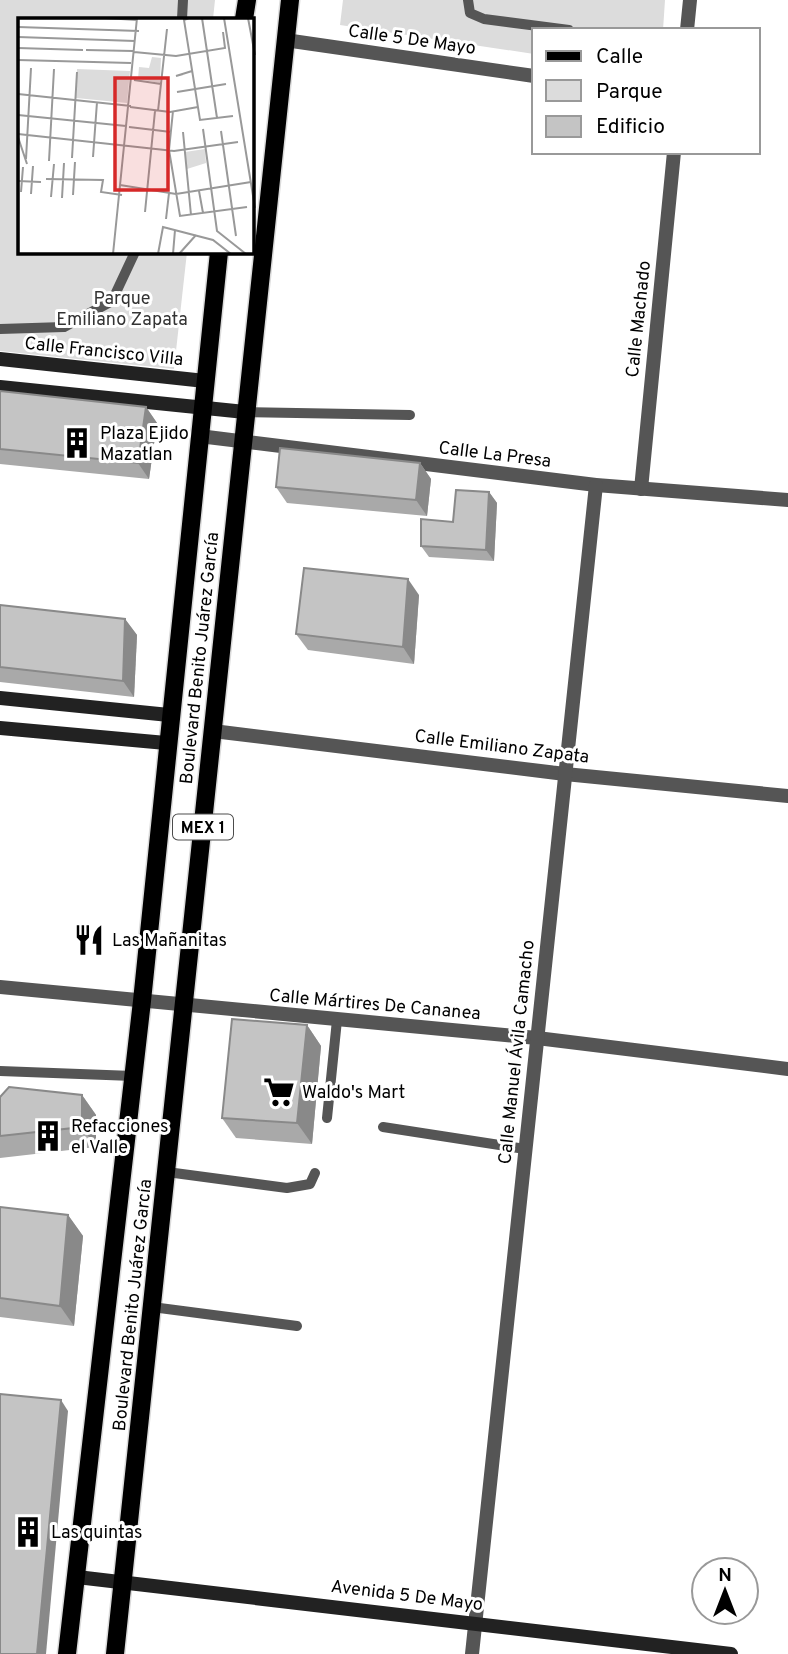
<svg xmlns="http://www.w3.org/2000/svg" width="788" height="1654" font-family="Overpass,sans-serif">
<rect width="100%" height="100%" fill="#fff"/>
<g fill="#dcdcdc">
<polygon points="0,0 215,0 213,19 19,19 19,252 187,252 174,369 0,351"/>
<polygon points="343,0 665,0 663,30 534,30 534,54 340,25"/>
</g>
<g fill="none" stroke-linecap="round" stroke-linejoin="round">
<defs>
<g id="primary">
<polyline points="244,19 247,0"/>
<polyline points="67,1654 142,1001 219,252"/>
<polyline points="115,1654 290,0"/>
</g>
</defs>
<use href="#primary" stroke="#dbdbdb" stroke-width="21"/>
<g stroke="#555" stroke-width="10">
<polyline points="468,0 470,13 484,19 569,30"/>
<polyline points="182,19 183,0"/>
<polyline points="0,329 64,327 112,301 135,252"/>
<polyline points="245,412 410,415"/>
<polyline points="0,1071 133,1076"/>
<polyline points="327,1118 337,1020"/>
<polyline points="383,1127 525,1149"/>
<polyline points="167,1172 287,1188 310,1184 315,1173"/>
<polyline points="152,1307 297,1326"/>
</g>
<g stroke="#555" stroke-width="14">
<polyline points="687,30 690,0"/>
<polyline points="285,40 534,76"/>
<polyline points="199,436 596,485 788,500"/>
<polyline points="641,489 674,152"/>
<polyline points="213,731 565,774 788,796"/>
<polyline points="0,987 537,1038 788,1069"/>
<polyline points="472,1654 596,485"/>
</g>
<g stroke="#222" stroke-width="14">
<polyline points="0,359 205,381"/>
<polyline points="0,387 245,412"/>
<polyline points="0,698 169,715"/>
<polyline points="0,728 166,743"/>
<polyline points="77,1577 731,1654"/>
</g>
<use href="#primary" stroke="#000" stroke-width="18"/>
</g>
<g fill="#a9a9a9">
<polygon points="0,391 146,407 157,423 149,479 0,464"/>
<polygon points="420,463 431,479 427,516 287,503 276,487"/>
<polygon points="489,492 497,503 494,561 429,557 421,546 453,522"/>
<polygon points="419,595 414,664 308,650 296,634"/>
<polygon points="0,605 125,619 137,635 134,697 0,682"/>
<polygon points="307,1025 321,1046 312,1144 236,1138 222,1118"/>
<polygon points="82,1095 96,1115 96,1147 0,1158 0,1097"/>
<polygon points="0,1207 68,1215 83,1236 74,1326 0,1317"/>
</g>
<g fill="#898989">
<polygon points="146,407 157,423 149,479 138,463"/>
<polygon points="420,463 431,479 427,516 416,500"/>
<polygon points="489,492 497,503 494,561 486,550"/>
<polygon points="408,579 419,595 414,664 403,647"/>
<polygon points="125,619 137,635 134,697 123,681"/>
<polygon points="307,1025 321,1046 312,1144 297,1123"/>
<polygon points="82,1095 96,1115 96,1147 82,1127"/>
<polygon points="68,1215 83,1236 74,1326 60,1306"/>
<polygon points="61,1400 68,1411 46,1654 37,1654"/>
</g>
<g fill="#c4c4c4" stroke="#898989" stroke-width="2">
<polygon points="0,391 146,407 138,463 0,449"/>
<polygon points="280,448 420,463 416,500 276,487"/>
<polygon points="456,490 489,492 486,550 421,546 421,519 453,522"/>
<polygon points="304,568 408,579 403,647 296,634"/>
<polygon points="0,605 125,619 123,681 0,667"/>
<polygon points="232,1019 307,1025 297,1123 222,1118"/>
<polygon points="9,1087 82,1095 82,1127 0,1136 0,1097"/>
<polygon points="0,1207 68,1215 60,1306 0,1298"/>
<polygon points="0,1394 61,1400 37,1654 0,1654"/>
</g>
<defs>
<symbol id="building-bare" viewBox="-9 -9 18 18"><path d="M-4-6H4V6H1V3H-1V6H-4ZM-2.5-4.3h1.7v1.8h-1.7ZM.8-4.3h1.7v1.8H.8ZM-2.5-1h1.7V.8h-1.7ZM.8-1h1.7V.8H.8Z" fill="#000" stroke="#fff" stroke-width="2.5" paint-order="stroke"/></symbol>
<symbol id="restaurant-bare" viewBox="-9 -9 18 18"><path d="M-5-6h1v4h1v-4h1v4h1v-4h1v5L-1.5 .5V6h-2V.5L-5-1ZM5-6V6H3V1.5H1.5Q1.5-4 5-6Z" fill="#000" stroke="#fff" stroke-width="2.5" paint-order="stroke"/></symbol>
<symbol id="supermarket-bare" viewBox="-9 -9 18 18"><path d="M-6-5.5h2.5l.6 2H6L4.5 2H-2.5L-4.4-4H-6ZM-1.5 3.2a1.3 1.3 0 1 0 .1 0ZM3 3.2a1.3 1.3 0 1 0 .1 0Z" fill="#000" stroke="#fff" stroke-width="2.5" paint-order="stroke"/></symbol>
</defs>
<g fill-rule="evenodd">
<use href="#building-bare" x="55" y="421" width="44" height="44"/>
<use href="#restaurant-bare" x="67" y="918" width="44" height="44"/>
<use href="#supermarket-bare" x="257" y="1070" width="44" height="44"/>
<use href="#building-bare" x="26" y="1114" width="44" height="44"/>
<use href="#building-bare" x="6" y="1510" width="44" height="44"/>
</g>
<g text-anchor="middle" stroke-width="6" stroke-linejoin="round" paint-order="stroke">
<rect fill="#fff" stroke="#4c4c4c" stroke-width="2" x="173" y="814.5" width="60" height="25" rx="5"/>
<g font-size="16" font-weight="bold" fill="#000">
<text x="203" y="833">MEX 1</text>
</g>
<g font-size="18" fill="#000" stroke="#fff">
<text transform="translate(412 39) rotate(8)" y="6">Calle 5 De Mayo</text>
<text transform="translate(638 319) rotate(-84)" y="6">Calle Machado</text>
<text transform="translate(104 351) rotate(6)" y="6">Calle Francisco Villa</text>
<text transform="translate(495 454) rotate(7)" y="6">Calle La Presa</text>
<text transform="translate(199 658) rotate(-84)" y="6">Boulevard Benito Juárez García</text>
<text transform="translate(502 746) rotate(7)" y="6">Calle Emiliano Zapata</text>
<text transform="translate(375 1004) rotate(5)" y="6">Calle Mártires De Cananea</text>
<text transform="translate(516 1052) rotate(-84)" y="6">Calle Manuel Ávila Camacho</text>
<text transform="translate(132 1305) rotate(-84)" y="6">Boulevard Benito Juárez García</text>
<text transform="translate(407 1595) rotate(7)" y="6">Avenida 5 De Mayo</text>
</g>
<g font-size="18" fill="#333" stroke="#fff">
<text x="122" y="304">Parque<tspan x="122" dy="21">Emiliano Zapata</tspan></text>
</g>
<g font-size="18" fill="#000" stroke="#fff" text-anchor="start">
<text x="100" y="439">Plaza Ejido<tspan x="100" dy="21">Mazatlan</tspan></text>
<text x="112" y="946">Las Mañanitas</text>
<text x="302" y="1098">Waldo's Mart</text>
<text x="71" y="1132">Refacciones<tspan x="71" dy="21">el Valle</tspan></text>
<text x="51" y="1538">Las quintas</text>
</g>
</g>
<g transform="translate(18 18)">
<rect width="236" height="236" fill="#fff"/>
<path d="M134 39 143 40 142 65 120 61 121 49 131 50ZM59 51 112 53 109 85 58 80ZM187 131 188 145 169 151 167 134Z" fill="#dcdcdc"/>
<path fill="none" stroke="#999" stroke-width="2" d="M87 0 119 2M171 0 166 2 182 102 215 98M184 0 199 100M206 0 237 190M230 0 237 37M0 9 121 13M0 19 117 23M0 30 65 32M68 32 115 33M116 34 158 38 207 30 205 14M0 42 113 45M165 56 158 58 174 53M116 62 143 66M159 74 208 66M0 76 113 88M112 89 152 94 180 89M140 93 149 11M155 93 151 132 162 198 229 189M0 97 108 108M111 109 153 114M185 111 199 213 228 236M203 113 218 218M165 114 173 197M0 116 156 133 220 124M0 119 9 146M75 139 79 84M54 140 59 54M8 141 13 50M31 143 36 51M28 161 85 162 83 174 104 177M0 163 23 164M102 167 158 176 233 164M181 173 185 195M3 174 5 149M13 176 15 148M55 177 57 144M33 179 36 146M44 180 46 145M127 194 137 93M148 201 151 175M95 236 119 0M140 236 145 209 195 222 213 236M155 236 157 212M161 236 178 217"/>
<path fill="#d62828" fill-opacity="0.15" stroke="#d62828" stroke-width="3.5" d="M97 60H150V172H97Z"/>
<rect width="236" height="236" fill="none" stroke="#000" stroke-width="3.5"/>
</g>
<rect x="532" y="28" width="228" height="126" fill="#ffffff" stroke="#999999" stroke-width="2"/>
<rect x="546" y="51" width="35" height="10" fill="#000000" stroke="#999999" stroke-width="2"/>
<text x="596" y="63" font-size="21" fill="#000000">Calle</text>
<rect x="546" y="80" width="35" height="21" fill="#dcdcdc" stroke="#999999" stroke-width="2"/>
<text x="596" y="98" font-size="21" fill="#000000">Parque</text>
<rect x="546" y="116" width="35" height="21" fill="#c4c4c4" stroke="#999999" stroke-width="2"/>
<text x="596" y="133" font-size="21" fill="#000000">Edificio</text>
<g transform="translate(725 1591)"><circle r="33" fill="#ffffff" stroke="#999999" stroke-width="2"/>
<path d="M0-5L12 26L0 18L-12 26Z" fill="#000000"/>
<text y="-10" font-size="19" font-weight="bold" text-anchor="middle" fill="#000000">N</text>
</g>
</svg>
